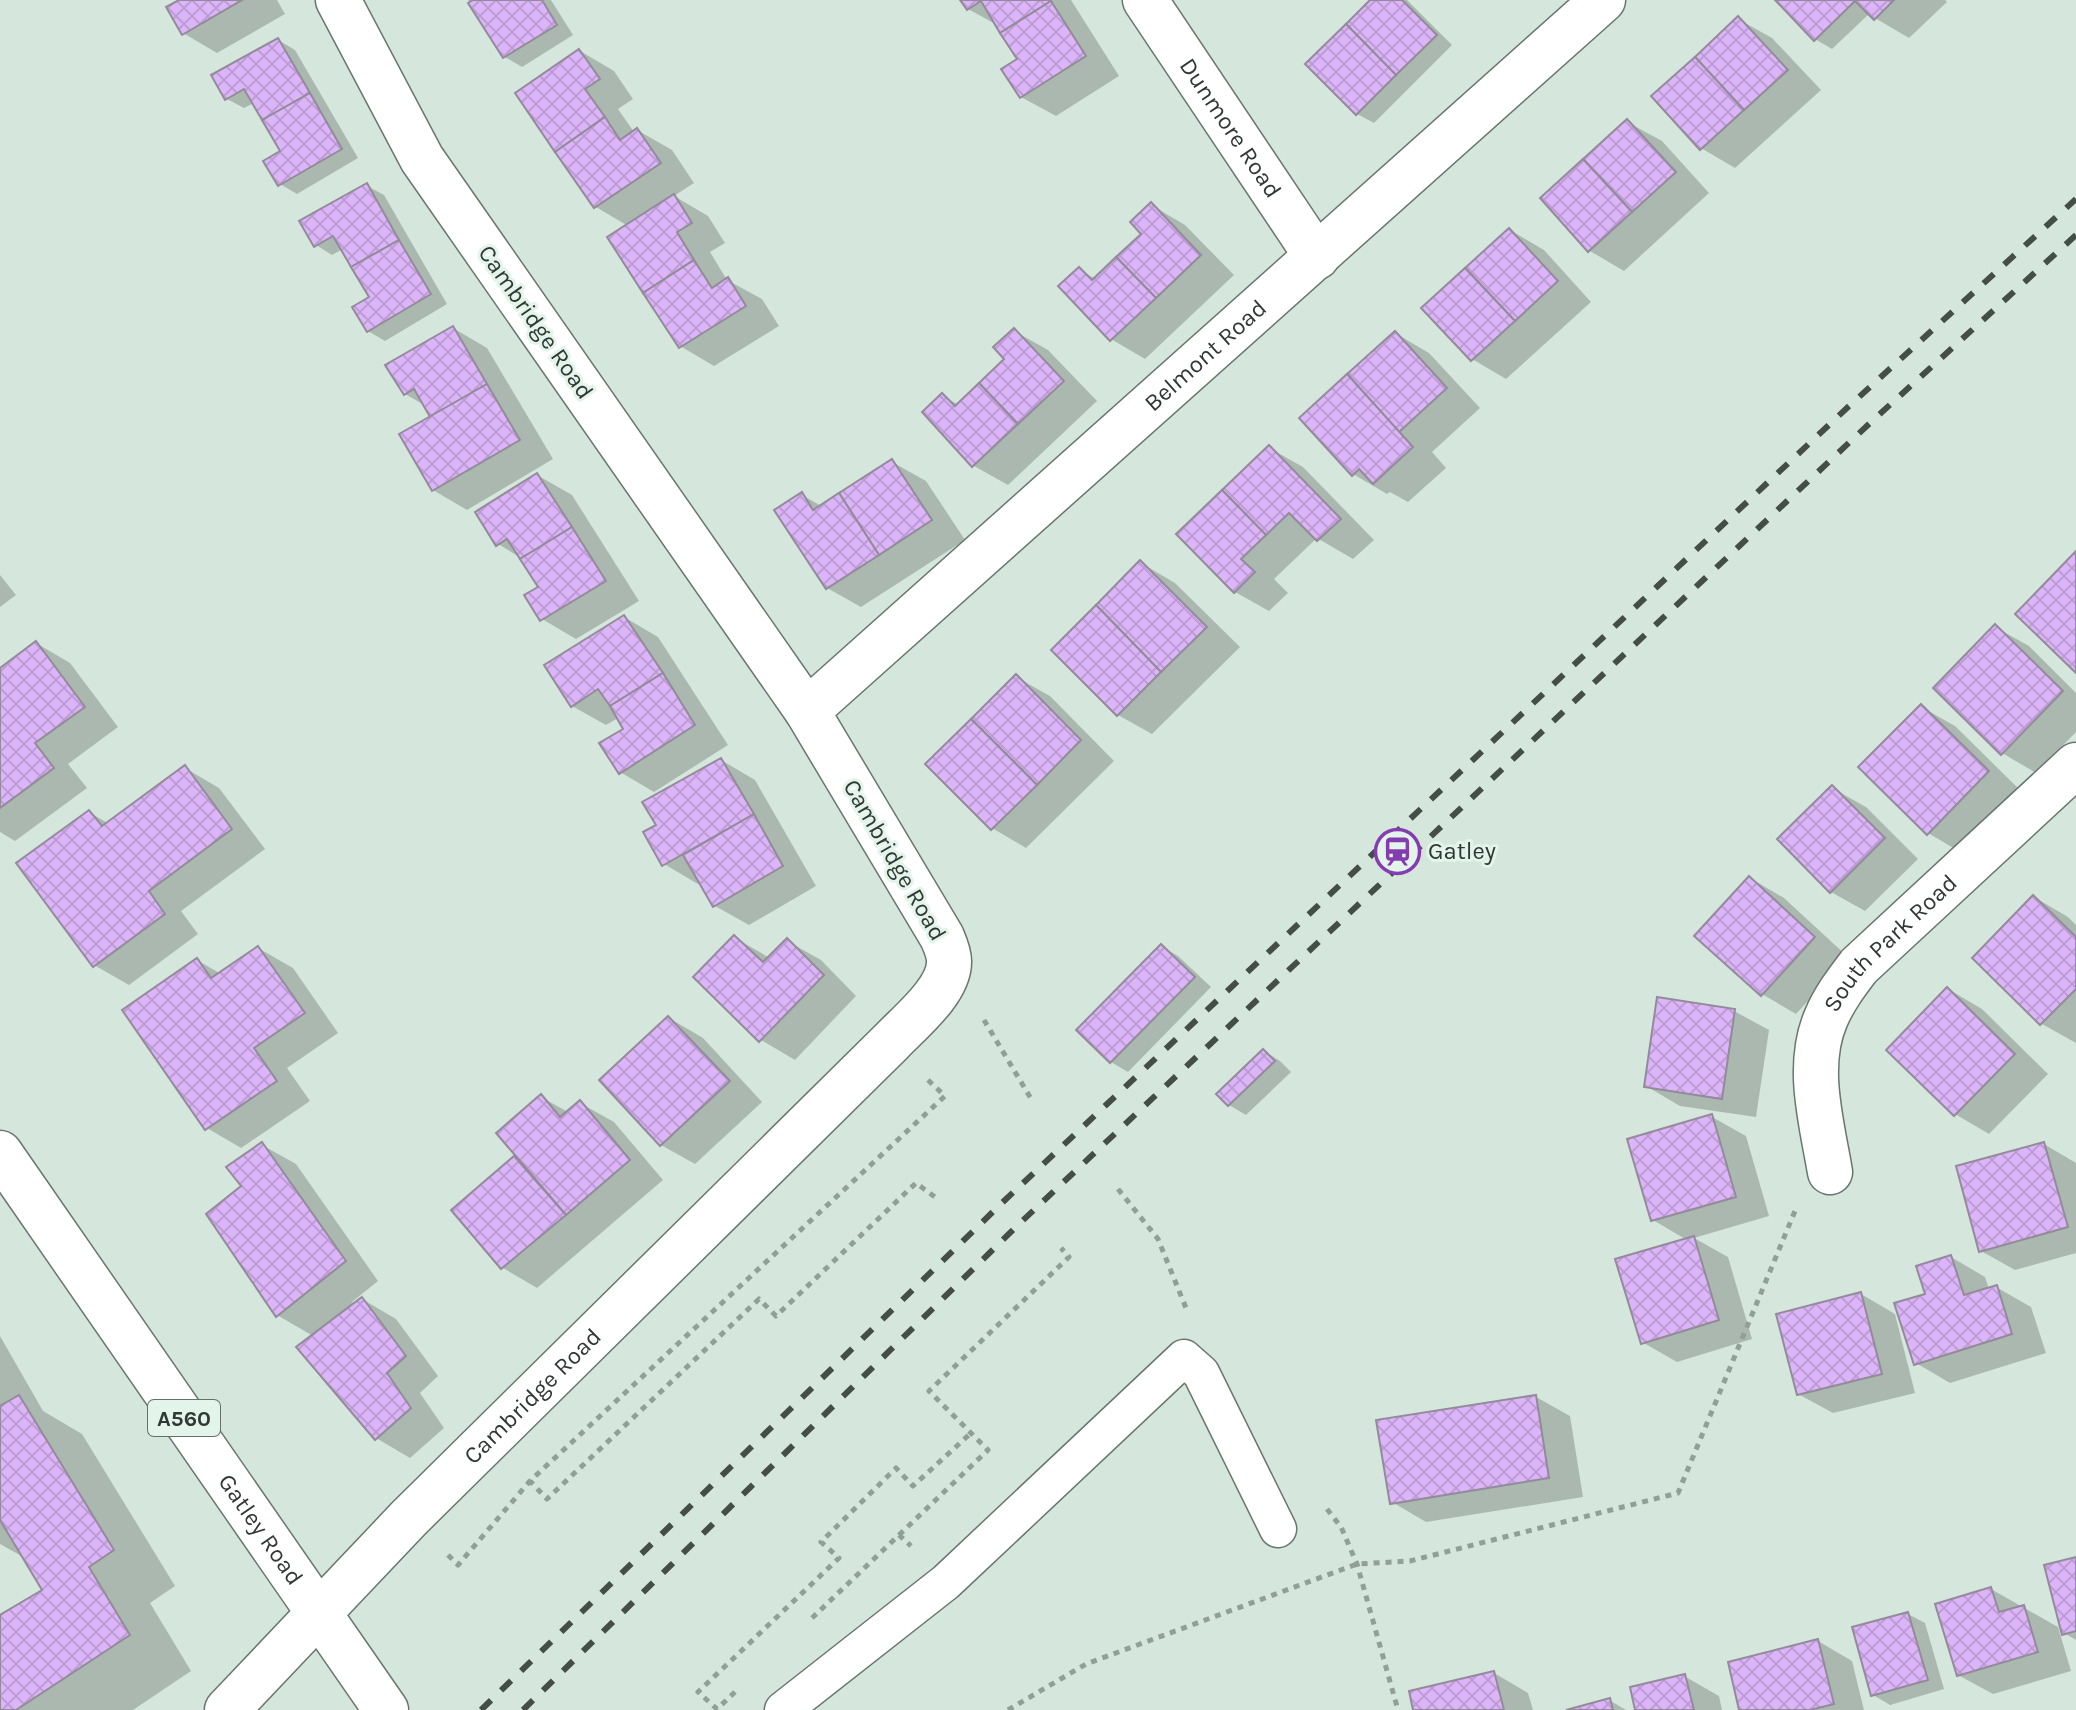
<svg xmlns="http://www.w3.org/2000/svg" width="2076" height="1710" font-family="Karla,sans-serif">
<defs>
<pattern id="building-cross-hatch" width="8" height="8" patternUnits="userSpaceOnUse" patternTransform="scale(2)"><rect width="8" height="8" fill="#dcb5f9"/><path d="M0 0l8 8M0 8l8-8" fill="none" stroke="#bd9cd6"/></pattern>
</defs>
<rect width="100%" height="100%" fill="#d5e7dd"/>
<g fill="#0003">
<polygon points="183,0 277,0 285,14 217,53 183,33"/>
<polygon points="468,0 551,0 573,35 522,67 505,57"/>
<polygon points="963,0 1071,0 1119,76 1056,116 1021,97 1019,59 999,26 968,9"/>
<polygon points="1372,0 1407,0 1452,45 1374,123 1357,114"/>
<polygon points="1778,0 1945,0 1947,2 1909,38 1875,18 1870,13 1832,49 1815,39"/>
<polygon points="1738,19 1772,38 1821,90 1735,168 1701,148"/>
<polygon points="278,40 295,50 358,158 297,194 280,184 283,152 254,103 244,108 227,99"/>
<polygon points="580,51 614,71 633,99 618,109 634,132 637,130 672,150 694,183 674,196 708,216 725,243 710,252 727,280 762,299 779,326 714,366 680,346 628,226 596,207"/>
<polygon points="1627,122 1662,141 1709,193 1624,271 1590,251 1542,199"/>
<polygon points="367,186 384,195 447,304 385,341 368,331 372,298 343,249 332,255 316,245"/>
<polygon points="1151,205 1185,225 1234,275 1145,359 1111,339 1079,270 1096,279 1144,234"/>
<polygon points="1510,230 1544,250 1591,302 1506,379 1472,359"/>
<polygon points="453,328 487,348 553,459 467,510 433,490 433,417 426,406 405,394"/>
<polygon points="1014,331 1048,350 1097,401 1008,485 974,466 924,412 942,396 959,405 1007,360"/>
<polygon points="1395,333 1429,353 1480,408 1432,452 1446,468 1408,502 1390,492 1387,494 1353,474"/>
<polygon points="1269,448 1303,467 1374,540 1353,559 1317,538 1274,579 1288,593 1269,611 1235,592 1179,534"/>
<polygon points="892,462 926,481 965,540 861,607 827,588 802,495 823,507"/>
<polygon points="537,475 572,495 639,601 576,639 542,619 541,587 521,558 498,544"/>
<polygon points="1141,563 1175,583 1240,647 1152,734 1118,715"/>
<polygon points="0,575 16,595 0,607"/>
<polygon points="624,617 658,637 728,745 654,792 620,772 625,729 618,718 606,725 572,706"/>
<polygon points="1995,627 2029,646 2076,693 2076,732 2036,773 2002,753"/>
<polygon points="36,643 70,663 118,727 68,764 87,788 15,841 0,832 0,670"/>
<polygon points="1016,677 1050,696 1114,761 1026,848 992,828"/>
<polygon points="1921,707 1955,726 2022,792 1962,853 1928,833"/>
<polygon points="721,760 755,780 816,886 749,925 715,906 701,882 698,884 664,864 659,825"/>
<polygon points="185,768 219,788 265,849 181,911 198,934 129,985 94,965 89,812 109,824"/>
<polygon points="1832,788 1866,807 1918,859 1865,911 1831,892"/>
<polygon points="1750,878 1784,898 1848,957 1796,1014 1762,994"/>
<polygon points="2034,897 2068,917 2076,925 2076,1043 2042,1024 1974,958"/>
<polygon points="735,938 770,958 787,941 821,960 856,996 795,1060 761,1040"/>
<polygon points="1161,946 1178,956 1211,987 1128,1072 1111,1062 1079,1030"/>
<polygon points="258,948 293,968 338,1033 287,1068 310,1101 241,1148 207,1128 197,960 221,974"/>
<polygon points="1948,989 1982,1009 2048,1074 1989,1134 1955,1114"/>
<polygon points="1734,1011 1769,1030 1756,1117 1680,1106 1646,1086"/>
<polygon points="669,1018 703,1038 762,1102 695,1164 661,1145"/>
<polygon points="1264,1051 1280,1061 1291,1072 1246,1115 1229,1105"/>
<polygon points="541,1097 568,1112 580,1103 614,1122 663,1180 537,1288 503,1268 454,1210 517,1156"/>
<polygon points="1712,1117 1746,1136 1769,1216 1694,1238 1728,1257 1752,1339 1677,1362 1642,1342 1687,1240 1653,1220"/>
<polygon points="2044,1144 2076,1163 2076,1253 2015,1270 1981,1251"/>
<polygon points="262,1145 296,1164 378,1281 352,1302 354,1305 362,1299 396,1319 438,1376 420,1393 444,1428 410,1458 376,1438 313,1336 277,1315 244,1187"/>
<polygon points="1951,1257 1985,1277 1989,1289 1996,1287 2031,1307 2046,1353 1950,1383 1916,1363 1928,1295"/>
<polygon points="1861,1294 1895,1314 1915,1393 1833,1413 1798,1394"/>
<polygon points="0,1336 43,1411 82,1434 175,1586 150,1603 191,1671 133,1710 0,1710 0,1618 44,1590 25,1558 0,1544"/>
<polygon points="1536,1397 1570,1416 1583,1497 1426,1522 1392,1502"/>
<polygon points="2076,1559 2076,1640 2064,1633"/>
<polygon points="1991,1589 2058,1627 2071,1671 1993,1694 1958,1675"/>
<polygon points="1908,1614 1925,1623 1944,1689 1890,1705 1873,1695"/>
<polygon points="1818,1641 1852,1661 1864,1710 1741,1710"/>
<polygon points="1494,1673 1528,1693 1533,1710 1415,1710"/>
<polygon points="1684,1676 1719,1696 1722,1710 1637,1710"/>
<polygon points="1609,1700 1626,1710 1573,1710"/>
</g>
<g fill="url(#building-cross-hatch)" stroke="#938b99" stroke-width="2">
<polygon points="179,0 242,0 182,35 166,7"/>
<polygon points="473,0 542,0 557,25 503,58 468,3"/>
<polygon points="960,0 1050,0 1051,1 1000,33 981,1 967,10"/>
<polygon points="1370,0 1402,0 1437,35 1396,75 1346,24"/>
<polygon points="1775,0 1854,0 1855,1 1814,41"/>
<polygon points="1854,0 1894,0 1874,20"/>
<polygon points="1051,1 1086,56 1020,98 1001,69 1017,59 1000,33"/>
<polygon points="1738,16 1788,70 1744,110 1695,57"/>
<polygon points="1346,24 1396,75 1356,115 1305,64"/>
<polygon points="278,38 310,93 262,120 244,89 225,100 211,75"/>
<polygon points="579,49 600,79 585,89 605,117 555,152 515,93"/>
<polygon points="1695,57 1744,110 1700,150 1651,96"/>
<polygon points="310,93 342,149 278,186 263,161 280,151 262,120"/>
<polygon points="605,117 620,140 637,128 661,163 594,208 555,152"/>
<polygon points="1627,119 1676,172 1632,212 1583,159"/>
<polygon points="1583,159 1632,212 1588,252 1540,198"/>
<polygon points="367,183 399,240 351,267 333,236 314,247 299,221"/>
<polygon points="674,194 692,223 677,232 694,260 643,293 607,237"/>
<polygon points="1151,202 1201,255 1156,298 1116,257 1141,234 1130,222"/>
<polygon points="1509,228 1558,281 1515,321 1465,268"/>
<polygon points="399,240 431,294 367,332 352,307 369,297 351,267"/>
<polygon points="1116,257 1156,298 1110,341 1058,286 1079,267 1092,280"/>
<polygon points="694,260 712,288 728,277 746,306 679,348 643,293"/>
<polygon points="1465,268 1515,321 1471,361 1421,308"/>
<polygon points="453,326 487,384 430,417 414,389 404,395 385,365"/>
<polygon points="1014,328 1064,381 1018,424 979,383 1004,359 993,347"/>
<polygon points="1395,331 1447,388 1399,432 1347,374"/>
<polygon points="1347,374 1413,447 1373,484 1359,469 1352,476 1299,418"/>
<polygon points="979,383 1018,424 972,467 922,412 942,393 955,406"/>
<polygon points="487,384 520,440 432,491 399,434"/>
<polygon points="1269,445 1341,519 1317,541 1289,513 1266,535 1222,490"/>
<polygon points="892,459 932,520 879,555 839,493"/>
<polygon points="537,473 572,527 520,559 507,539 496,546 475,512"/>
<polygon points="1222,490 1266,535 1241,559 1255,572 1234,593 1176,534"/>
<polygon points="802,492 813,510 839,493 879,555 826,589 774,510"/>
<polygon points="572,527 606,581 540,621 524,595 538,587 520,559"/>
<polygon points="2076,551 2076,673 2015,614"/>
<polygon points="1140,560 1207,627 1161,672 1096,605"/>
<polygon points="1096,605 1161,672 1117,716 1051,650"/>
<polygon points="624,615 663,673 610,706 598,689 571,707 544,665"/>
<polygon points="1995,624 2063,691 2001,755 1933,688"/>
<polygon points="36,641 85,707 35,743 54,768 0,808 0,668"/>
<polygon points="663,673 695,725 619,774 599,743 623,729 610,706"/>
<polygon points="1016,674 1081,740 1037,785 971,719"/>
<polygon points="1921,704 1989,771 1927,835 1858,767"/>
<polygon points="971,719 1037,785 991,830 925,764"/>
<polygon points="721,758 754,814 662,866 643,832 656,825 642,802"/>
<polygon points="185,765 232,829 149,891 165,914 93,967 16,863 89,810 102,826"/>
<polygon points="1832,785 1885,838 1830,893 1777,839"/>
<polygon points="754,814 783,866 713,907 683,855"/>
<polygon points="1749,876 1815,937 1761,996 1694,936"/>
<polygon points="2033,895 2076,937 2076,989 2040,1025 1972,958"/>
<polygon points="734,935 763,962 787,938 824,975 759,1042 693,977"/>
<polygon points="1161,944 1195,977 1110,1063 1076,1030"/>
<polygon points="258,946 305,1013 254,1048 277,1081 205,1130 122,1010 197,958 211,978"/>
<polygon points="1947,987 2015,1054 1954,1116 1886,1050"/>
<polygon points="1657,997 1735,1009 1722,1099 1644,1087"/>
<polygon points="668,1016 730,1081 660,1146 599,1080"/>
<polygon points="1263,1049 1275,1061 1228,1106 1216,1094"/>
<polygon points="541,1094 560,1117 580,1100 630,1160 566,1215 496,1133"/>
<polygon points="1712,1114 1736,1197 1651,1221 1627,1139"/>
<polygon points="262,1142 346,1261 276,1317 206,1214 241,1186 226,1167"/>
<polygon points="2044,1142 2068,1227 1979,1252 1956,1166"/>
<polygon points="514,1156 566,1215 501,1269 451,1210"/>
<polygon points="1694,1236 1719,1320 1641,1344 1615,1259"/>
<polygon points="1951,1255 1964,1295 1997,1285 2012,1334 1914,1365 1894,1303 1925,1294 1916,1266"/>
<polygon points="1861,1292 1882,1374 1797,1395 1776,1314"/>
<polygon points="362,1297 406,1356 387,1373 411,1408 375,1440 296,1347"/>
<polygon points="19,1395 114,1550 89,1567 130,1635 16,1710 0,1710 0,1615 42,1590 0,1520 0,1406"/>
<polygon points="1536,1395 1549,1478 1390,1504 1376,1420"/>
<polygon points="2076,1557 2076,1631 2062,1635 2044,1565"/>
<polygon points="1991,1587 1999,1612 2024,1605 2038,1652 1957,1676 1935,1604"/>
<polygon points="1908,1612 1928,1680 1871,1696 1852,1627"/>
<polygon points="1818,1639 1834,1704 1810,1710 1739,1710 1728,1662"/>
<polygon points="1494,1671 1504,1710 1413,1710 1409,1691"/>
<polygon points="1685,1674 1694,1710 1635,1710 1630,1687"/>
<polygon points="1610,1698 1613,1710 1566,1710"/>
</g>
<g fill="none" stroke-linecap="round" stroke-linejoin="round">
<defs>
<polyline id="lane" points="783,1710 946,1582 1184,1358 1201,1373 1278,1529"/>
<g id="street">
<path id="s1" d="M1145 0 1317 257"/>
<path id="s2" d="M807 711 1603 0"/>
<path id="s3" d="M1830 1172C1822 1124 1805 1066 1826 1018 1834 999 1846 983 1859 966L2076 765"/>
<path id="s4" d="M227 1710 408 1519 891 1042C910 1022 950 990 949 961 949 953 945 944 942 937L807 711 422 159 338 0"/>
</g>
<g id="primary">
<path id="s5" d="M0 1153 386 1710"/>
</g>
</defs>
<use href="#lane" stroke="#67776f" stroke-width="39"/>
<use href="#street" stroke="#67776f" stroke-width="47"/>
<use href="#primary" stroke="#67776f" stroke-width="47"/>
<g stroke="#919f97" stroke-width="5" stroke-dasharray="6 6" stroke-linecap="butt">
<polyline points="984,1020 1033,1102"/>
<polyline points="928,1080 945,1096 530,1481 547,1499 759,1299 776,1316 916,1183 939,1200"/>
<polyline points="1118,1189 1158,1239 1186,1308"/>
<polyline points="1327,1509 1341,1527 1357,1564 1398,1710"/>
<polyline points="899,1535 988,1450 929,1391 1069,1257 1061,1248"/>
<polyline points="448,1555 458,1565 530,1481"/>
<polyline points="812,1618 899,1535 911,1546"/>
<polyline points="735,1692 717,1709 698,1692 839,1558 821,1542 896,1468 913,1486 971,1433"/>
<polyline points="1008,1710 1086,1664 1357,1564 1410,1561 1678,1493 1795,1211"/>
</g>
<use href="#lane" stroke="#fff" stroke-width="36"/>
<use href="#street" stroke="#fff" stroke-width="44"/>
<use href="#primary" stroke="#fff" stroke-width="44"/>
<g stroke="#454d49" stroke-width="6" stroke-dasharray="14 14" stroke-linecap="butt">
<polyline points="481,1710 1004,1201 1848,407 2076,199"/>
<polyline points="523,1710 1019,1224 1870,423 2076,235"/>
</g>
</g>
<defs>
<symbol id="station-ring" viewBox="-11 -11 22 22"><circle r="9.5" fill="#e3f4eb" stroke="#843cae" stroke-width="1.5"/><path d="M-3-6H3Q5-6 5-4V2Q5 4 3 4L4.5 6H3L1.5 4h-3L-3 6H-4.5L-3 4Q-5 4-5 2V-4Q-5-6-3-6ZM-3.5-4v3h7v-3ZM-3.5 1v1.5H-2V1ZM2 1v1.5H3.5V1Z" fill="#843cae"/></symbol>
</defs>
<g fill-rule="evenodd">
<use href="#station-ring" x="1372" y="826" width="51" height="51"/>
</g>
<g text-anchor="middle" stroke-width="6" stroke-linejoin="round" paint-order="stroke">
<rect fill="#e3f4eb" stroke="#66706b" stroke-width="2" x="148" y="1400" width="72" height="36" rx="6"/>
<g font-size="22" font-weight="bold" fill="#313834">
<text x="184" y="1426">A560</text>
</g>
<g font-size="24" fill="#313834" stroke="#e3f4eb">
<text dy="8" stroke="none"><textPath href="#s1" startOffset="154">Dunmore Road</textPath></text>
<text transform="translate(536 322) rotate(55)" y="8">Cambridge Road</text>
<text dy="8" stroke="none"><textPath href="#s2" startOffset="534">Belmont Road</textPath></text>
<text transform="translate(895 860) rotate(60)" y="8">Cambridge Road</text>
<text dy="8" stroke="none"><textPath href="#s3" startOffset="256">South Park Road</textPath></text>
<text dy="8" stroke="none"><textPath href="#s4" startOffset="438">Cambridge Road</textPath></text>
<text dy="8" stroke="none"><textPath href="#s5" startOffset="458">Gatley Road</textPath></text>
</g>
<g font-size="24" fill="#313834" stroke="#e3f4eb" text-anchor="start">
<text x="1428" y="859">Gatley</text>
</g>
</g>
</svg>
